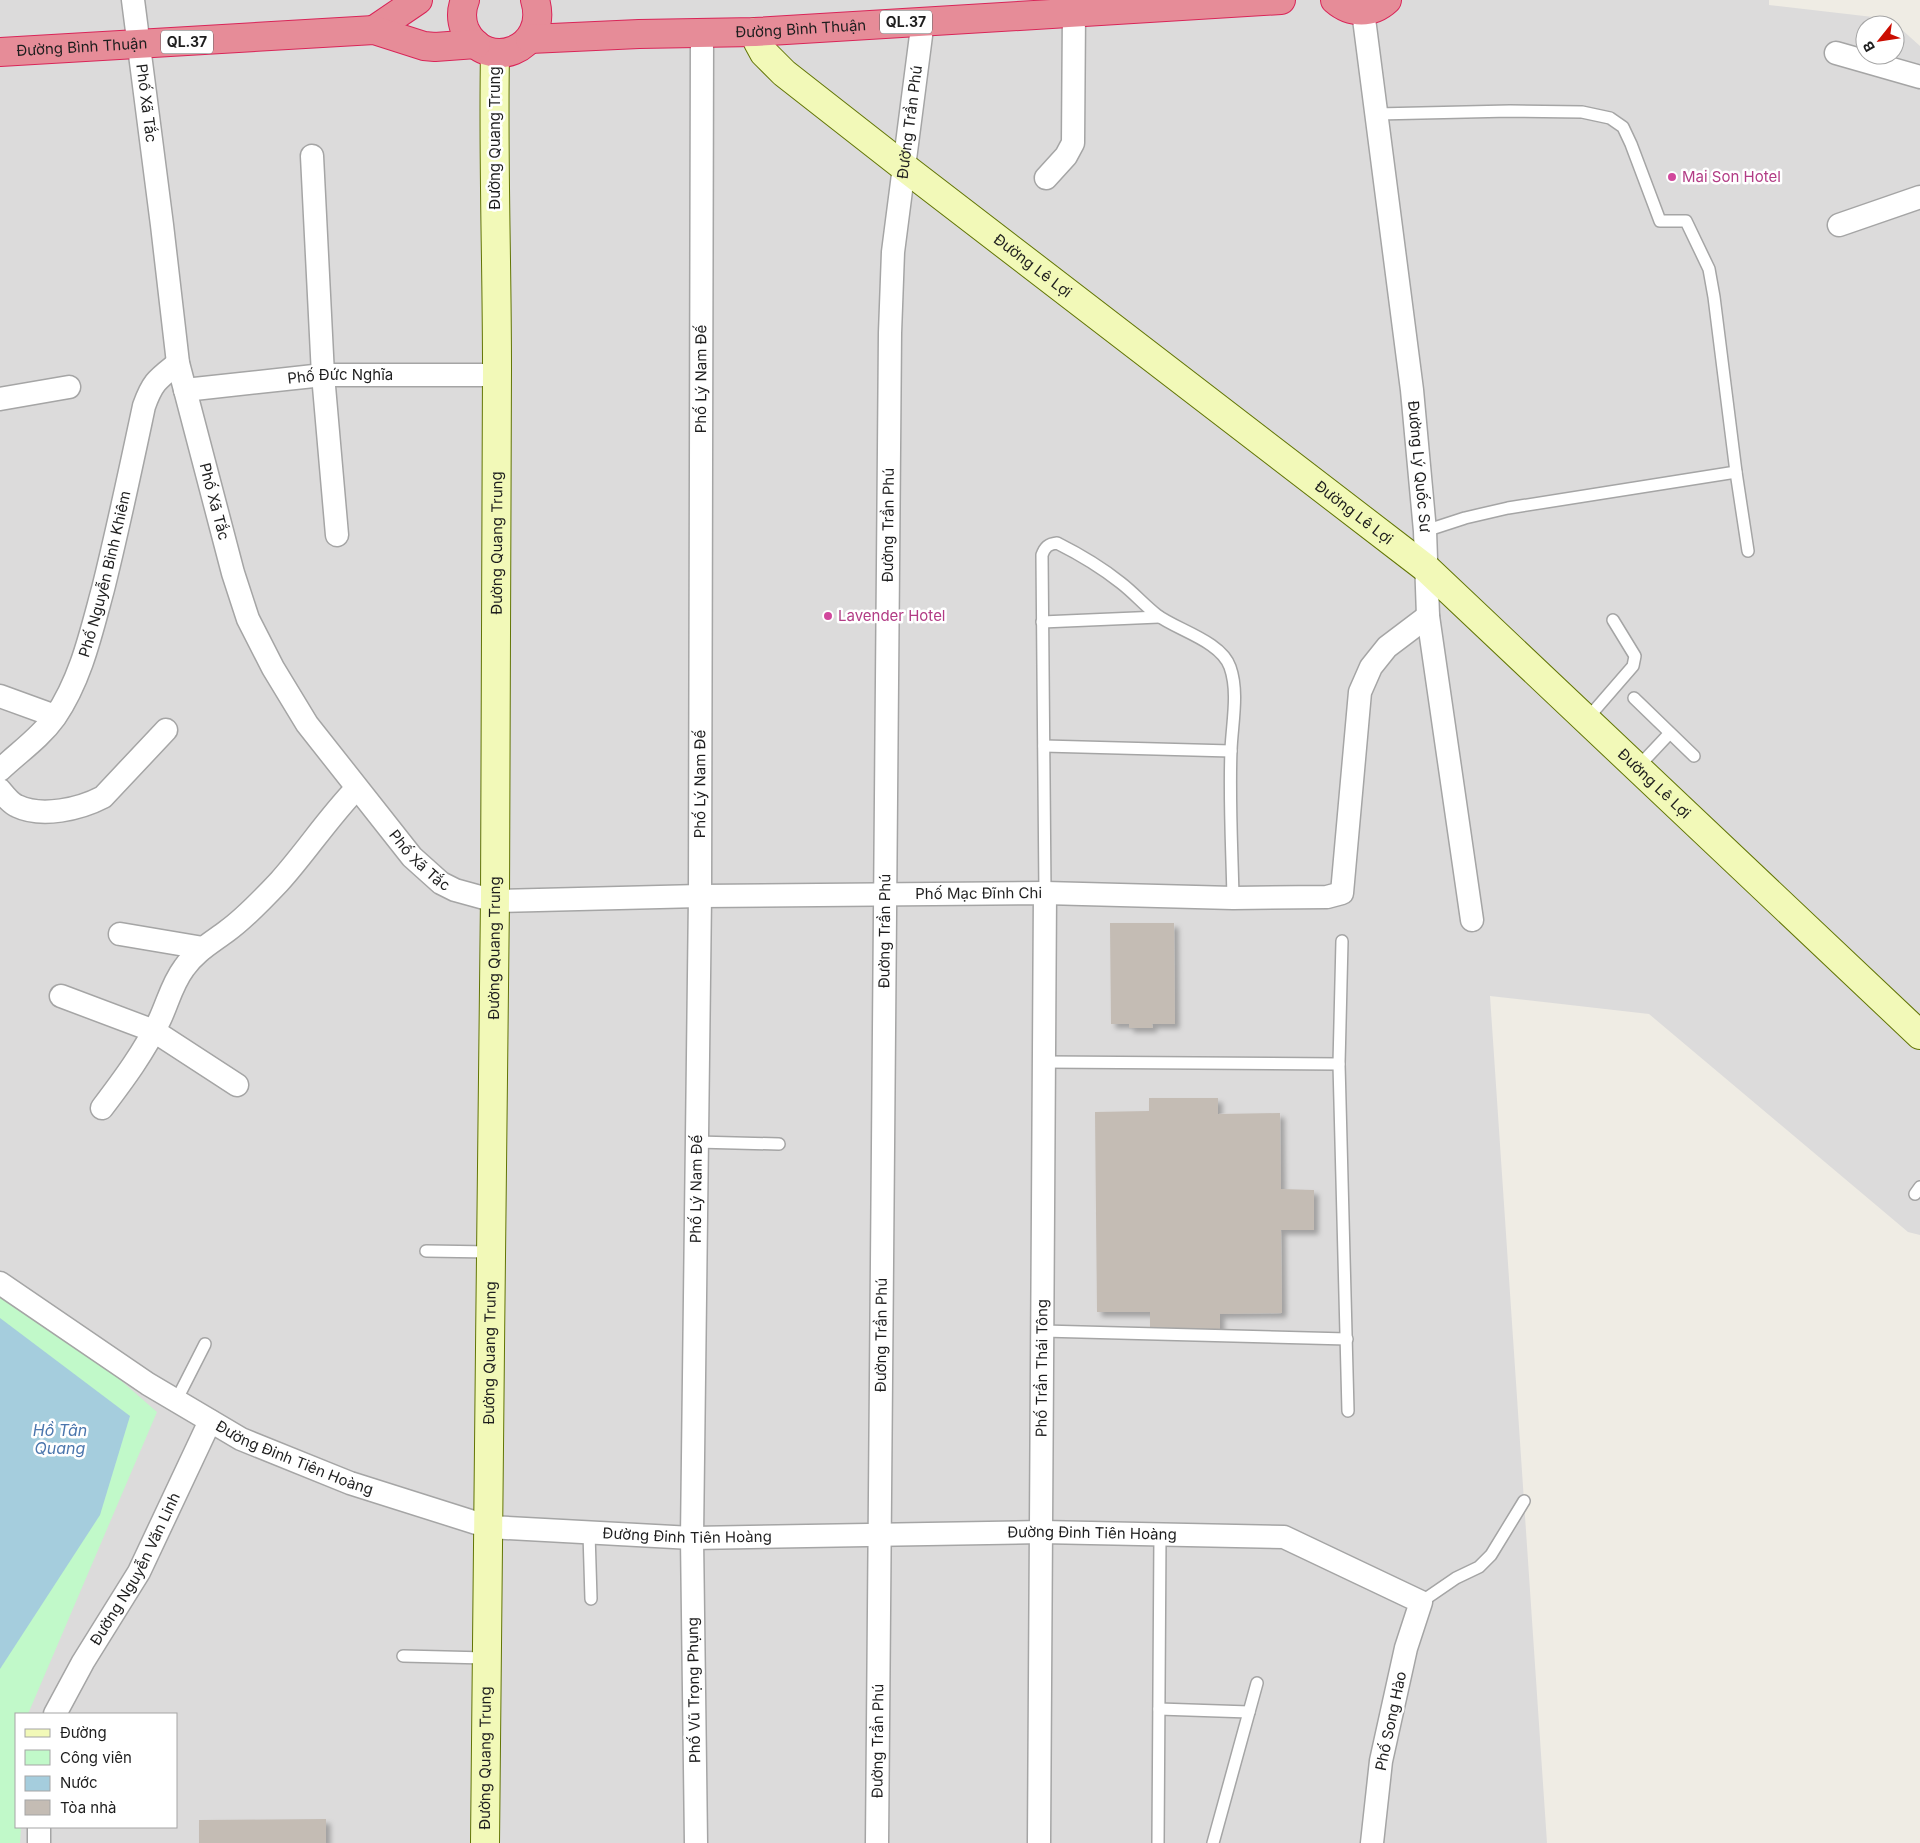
<svg xmlns="http://www.w3.org/2000/svg" width="1920" height="1843" font-family="Inter,sans-serif">
<defs>
<filter id="shadow"><feDropShadow dx="4.5" dy="4.5" stdDeviation="2.5" flood-color="#0004"/></filter>
</defs>
<rect width="100%" height="100%" fill="#efece4"/>
<path fill="#dcdbdb" fill-rule="evenodd" d="M0 0H1769V5L1890 19 1920 46V1235L1908 1232 1649 1014 1490 996 1547 1843H0ZM1865 25H1895V55H1865ZM16 1714H176V1827H16Z"/>
<polygon fill="#c1f9c9" points="0,1275 157,1412 28,1714 16,1714 16,1827 21,1827 20,1843 0,1843"/>
<polygon fill="#a5cddd" points="0,1318 130,1416 100,1515 0,1669"/>
<g fill="#c4bcb4" filter="url(#shadow)">
<polygon points="1110,923 1174,923 1175,1024 1152,1024 1153,1028 1129,1028 1129,1024 1111,1024"/>
<polygon points="1149,1098 1218,1098 1218,1114 1280,1113 1281,1189 1314,1190 1314,1230 1281,1230 1282,1313 1220,1314 1220,1329 1150,1329 1150,1312 1097,1312 1095,1112 1149,1111"/>
<polygon points="326,1819 326,1843 199,1843 199,1820"/>
</g>
<g fill="none" stroke-linecap="round" stroke-linejoin="round">
<defs>
<g id="lane">
<polyline points="1377,114 1510,111 1582,112 1610,118 1623,127 1631,144 1660,221 1686,221 1709,269 1714,297 1736,472 1748,551"/>
<polyline points="1425,531 1465,518 1508,508 1736,472"/>
<polyline points="1042,622 1159,617"/>
<polyline points="1634,698 1694,756"/>
<polyline points="1587,719 1633,666 1635,656 1613,620"/>
<polyline points="1044,746 1231,751"/>
<polyline points="1637,768 1669,734"/>
<path d="M1045 893 1042 555C1045 547 1048 544 1057 543 1079 554 1101 567 1121 583 1134 593 1144 605 1157 615 1177 630 1221 641 1230 667 1239 692 1232 724 1231 750 1229 799 1232 849 1233 898"/>
<polyline points="1342,941 1339,1064 1348,1411"/>
<polyline points="1044,1062 1339,1064"/>
<polyline points="697,1142 779,1144"/>
<polyline points="1915,1194 1920,1187"/>
<polyline points="426,1251 491,1252"/>
<polyline points="1043,1331 1347,1339"/>
<polyline points="176,1401 205,1344"/>
<polyline points="589,1533 591,1599"/>
<polyline points="1421,1602 1456,1578 1479,1567 1491,1555 1524,1501"/>
<polyline points="403,1656 486,1658"/>
<polyline points="1159,1709 1249,1712"/>
<polyline points="1158,1843 1160,1535"/>
<polyline points="1213,1843 1257,1683"/>
</g>
<g id="street">
<path id="s1" d="M133 0 162 225 178 363 233 573 248 619 273 668 307 724 412 857 441 883 455 890 495 901 700 896 1045 893 1233 898 1327 897 1342 893 1360 692 1371 667 1387 647 1428 616"/>
<path id="s2" d="M1363 11 1412 390 1425 531 1428 616 1472 920"/>
<polyline points="1836,53 1920,77"/>
<polyline points="312,156 323,375 337,535"/>
<polyline points="1046,178 1066,156 1073,143 1074,12"/>
<polyline points="1839,225 1920,197"/>
<path id="s3" d="M185 390 323 375H497"/>
<polyline points="0,399 69,387"/>
<polyline points="0,696 55,716"/>
<path id="s4" d="M0 770C19 752 40 738 55 717 81 679 91 633 103 589 118 529 131 467 144 406 153 381 158 379 178 363"/>
<path d="M0 790C5 796 10 803 17 806 42 818 80 809 103 797L166 730"/>
<polyline points="120,934 203,948"/>
<polyline points="61,996 154,1031 237,1085"/>
<path d="M102 1108C124 1079 144 1052 160 1019 168 1002 172 984 184 968 195 952 211 943 227 931 245 918 263 899 279 882 306 852 328 818 356 789"/>
<path id="s5" d="M0 1283 148 1384 241 1439 350 1483 489 1527 692 1538 1042 1532 1284 1537 1421 1602 1406 1648 1381 1761 1372 1843"/>
<path id="s6" d="M55 1714 83 1662 139 1572 210 1421"/>
<polyline points="39,1843 39,1827"/>
<path id="s7" d="M696 1843 692 1538 700 896 702 32"/>
<path id="s8" d="M877 1843 890 333 893 252 923 20"/>
<path id="s9" d="M1039 1843 1045 893"/>
</g>
<g id="secondary">
<path id="s10" d="M755 32 758 42 764 53 784 73 904 167 1427 569 1920 1035"/>
<path id="s11" d="M485 1843C486 1528 493 1213 495 898 496 721 498 544 497 368 497 263 493 158 495 53"/>
</g>
<g id="highway">
<path d="M465 0C461 10 461 20 465 30 486 74 550 50 535 0"/>
<path d="M1335 0C1351 14 1372 14 1387 0"/>
<polyline points="374,30 418,0"/>
<path id="s12" d="M530 39 639 34 755 32 1281 0"/>
<path id="s13" d="M0 52 374 30 424 46 435 47 476 44"/>
</g>
</defs>
<use href="#lane" stroke="#a5a5a5" stroke-width="14"/>
<use href="#street" stroke="#a5a5a5" stroke-width="25"/>
<use href="#secondary" stroke="#627505" stroke-width="30"/>
<use href="#highway" stroke="#d92558" stroke-width="30"/>
<use href="#lane" stroke="#fff" stroke-width="11"/>
<use href="#street" stroke="#fff" stroke-width="22"/>
<use href="#secondary" stroke="#f2f9b8" stroke-width="28"/>
<use href="#highway" stroke="#e68c98" stroke-width="28"/>
</g>
<g fill="#d1479c" stroke="#fff" stroke-width="2">
<circle cx="1672" cy="177" r="5"/>
<circle cx="828" cy="616" r="5"/>
</g>
<g text-anchor="middle" stroke-width="5" stroke-linejoin="round" paint-order="stroke">
<g fill="#fff" stroke="#626262" stroke-width="1">
<rect x="880" y="10.5" width="52" height="23" rx="4"/>
<rect x="161" y="30.5" width="52" height="23" rx="4"/>
</g>
<g font-size="14" font-weight="bold" fill="#1e1e1e">
<text x="906" y="27">QL.37</text>
<text x="187" y="47">QL.37</text>
</g>
<g font-size="15" fill="#1e1e1e" stroke="#fff">
<text dy="5" stroke="none"><textPath href="#s12" startOffset="271">Đường Bình Thuận</textPath></text>
<text dy="5" stroke="none"><textPath href="#s13" startOffset="82">Đường Bình Thuận</textPath></text>
<text dy="5" stroke="none"><textPath href="#s1" startOffset="104">Phố Xã Tắc</textPath></text>
<text dy="5" stroke="none"><textPath href="#s8" startOffset="1722">Đường Trần Phú</textPath></text>
<text transform="translate(495 138) rotate(-90)" y="5">Đường Quang Trung</text>
<text dy="5" stroke="none"><textPath href="#s10" startOffset="366">Đường Lê Lợi</textPath></text>
<text dy="5" stroke="none"><textPath href="#s3" startOffset="156">Phố Đức Nghĩa</textPath></text>
<text dy="5" stroke="none"><textPath href="#s7" startOffset="1464">Phố Lý Nam Đế</textPath></text>
<text dy="5" stroke="none"><textPath href="#s2" startOffset="459">Đường Lý Quốc Sư</textPath></text>
<text dy="5" stroke="none"><textPath href="#s1" startOffset="509">Phố Xã Tắc</textPath></text>
<text dy="5" stroke="none"><textPath href="#s10" startOffset="771">Đường Lê Lợi</textPath></text>
<text dy="5" stroke="none"><textPath href="#s8" startOffset="1318">Đường Trần Phú</textPath></text>
<text dy="5" stroke="none"><textPath href="#s11" startOffset="1300">Đường Quang Trung</textPath></text>
<text dy="5" stroke="none"><textPath href="#s4" startOffset="229">Phố Nguyễn Bỉnh Khiêm</textPath></text>
<text dy="5" stroke="none"><textPath href="#s10" startOffset="1176">Đường Lê Lợi</textPath></text>
<text dy="5" stroke="none"><textPath href="#s7" startOffset="1059">Phố Lý Nam Đế</textPath></text>
<text dy="5" stroke="none"><textPath href="#s1" startOffset="929">Phố Xã Tắc</textPath></text>
<text dy="5" stroke="none"><textPath href="#s1" startOffset="1501">Phố Mạc Đĩnh Chi</textPath></text>
<text dy="5" stroke="none"><textPath href="#s8" startOffset="912">Đường Trần Phú</textPath></text>
<text dy="5" stroke="none"><textPath href="#s11" startOffset="895">Đường Quang Trung</textPath></text>
<text dy="5" stroke="none"><textPath href="#s7" startOffset="654">Phố Lý Nam Đế</textPath></text>
<text dy="5" stroke="none"><textPath href="#s8" startOffset="508">Đường Trần Phú</textPath></text>
<text dy="5" stroke="none"><textPath href="#s11" startOffset="490">Đường Quang Trung</textPath></text>
<text dy="5" stroke="none"><textPath href="#s9" startOffset="475">Phố Trần Thái Tông</textPath></text>
<text dy="5" stroke="none"><textPath href="#s5" startOffset="344">Đường Đinh Tiên Hoàng</textPath></text>
<text dy="5" stroke="none"><textPath href="#s5" startOffset="1154">Đường Đinh Tiên Hoàng</textPath></text>
<text dy="5" stroke="none"><textPath href="#s5" startOffset="749">Đường Đinh Tiên Hoàng</textPath></text>
<text dy="5" stroke="none"><textPath href="#s6" startOffset="166">Đường Nguyễn Văn Linh</textPath></text>
<text transform="translate(694 1690) rotate(-91)" y="5">Phố Vũ Trọng Phụng</text>
<text transform="translate(1391 1721) rotate(-78)" y="5">Phố Song Hào</text>
<text dy="5" stroke="none"><textPath href="#s8" startOffset="102">Đường Trần Phú</textPath></text>
<text dy="5" stroke="none"><textPath href="#s11" startOffset="85">Đường Quang Trung</textPath></text>
</g>
<g font-size="15" fill="#b23c85" stroke="#fff" text-anchor="start">
<text x="1682" y="182">Mai Son Hotel</text>
<text x="838" y="621">Lavender Hotel</text>
</g>
<g font-size="16" font-style="italic" fill="#4b76ad" stroke="#fff">
<text x="60" y="1436">Hồ Tân<tspan x="60" dy="18">Quang</tspan></text>
</g>
</g>
<rect x="15" y="1713" width="162" height="115" fill="#ffffff" stroke="#a5a5a5"/>
<rect x="25" y="1729" width="25" height="8" fill="#f2f9b8" stroke="#a5a5a5"/>
<text x="60" y="1738" font-size="15" fill="#1e1e1e">Đường</text>
<rect x="25" y="1750" width="25" height="15" fill="#c1f9c9" stroke="#a5a5a5"/>
<text x="60" y="1763" font-size="15" fill="#1e1e1e">Công viên</text>
<rect x="25" y="1776" width="25" height="15" fill="#a5cddd" stroke="#a5a5a5"/>
<text x="60" y="1788" font-size="15" fill="#1e1e1e">Nước</text>
<rect x="25" y="1800" width="25" height="15" fill="#c4bcb4" stroke="#a5a5a5"/>
<text x="60" y="1813" font-size="15" fill="#1e1e1e">Tòa nhà</text>
<g transform="translate(1880 40) rotate(240)"><circle r="24" fill="#ffffff" stroke="#a5a5a5"/>
<path d="M0-4L9 19L0 12L-9 19Z" fill="#cb0d01"/>
<text y="-8" font-size="14" font-weight="bold" text-anchor="middle" fill="#1e1e1e">B</text>
</g>
</svg>
